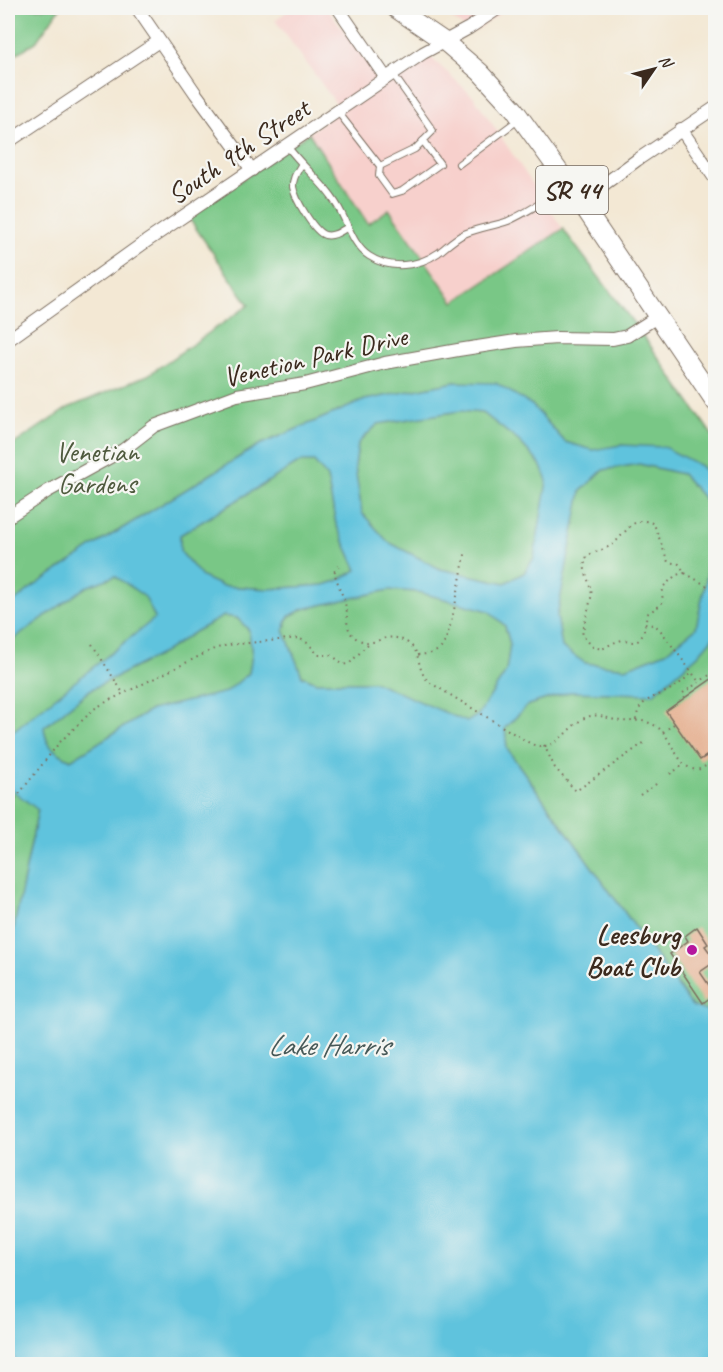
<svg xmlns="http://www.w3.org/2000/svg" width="723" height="1372" font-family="Caveat,sans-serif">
<rect width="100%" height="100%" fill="#f6f6f2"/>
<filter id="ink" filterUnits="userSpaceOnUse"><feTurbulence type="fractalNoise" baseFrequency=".0167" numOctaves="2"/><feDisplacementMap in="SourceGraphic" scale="12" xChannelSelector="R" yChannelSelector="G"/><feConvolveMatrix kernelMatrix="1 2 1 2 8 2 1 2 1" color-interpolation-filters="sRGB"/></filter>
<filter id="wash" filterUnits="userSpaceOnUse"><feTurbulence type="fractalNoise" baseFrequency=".008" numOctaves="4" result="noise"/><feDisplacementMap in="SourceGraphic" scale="24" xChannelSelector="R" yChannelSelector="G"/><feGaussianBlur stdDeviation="1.35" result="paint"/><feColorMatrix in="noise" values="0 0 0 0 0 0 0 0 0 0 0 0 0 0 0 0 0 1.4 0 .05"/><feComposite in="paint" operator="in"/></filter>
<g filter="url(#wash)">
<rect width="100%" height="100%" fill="#f3e8d4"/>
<g fill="#f7d0cc">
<polygon points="292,8 327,8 383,83 427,54 474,97 563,229 454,302 389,210 368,224 309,133 340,109 275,20"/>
<polygon points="437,8 508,8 472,33"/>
</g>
<g fill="#79c786" stroke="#5a7852" stroke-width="1.5">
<polygon points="8,8 60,8 36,42 8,59"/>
<polygon points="309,133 368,224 389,209 454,302 563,229 647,341 715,439 715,483 701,466 621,445 593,451 565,442 532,405 455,382 365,400 259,445 100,542 30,589 8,607 8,436 14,444 68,408 148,375 249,305 188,217"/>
<polygon points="460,411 483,413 520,442 540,464 548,481 534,558 524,573 505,583 440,569 388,542 362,513 355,467 358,443 378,424"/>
<polygon points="300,462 314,462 327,477 336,524 357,570 337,581 324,585 269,589 222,586 202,577 180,551 180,535"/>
<polygon points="639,464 682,474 710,505 707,575 696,628 666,652 626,668 585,663 562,647 557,616 581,491 603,470"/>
<polygon points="115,576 146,597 156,618 8,735 8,643 86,587"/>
<polygon points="388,590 418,592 490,611 505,626 510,644 506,672 478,715 467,723 375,682 316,682 302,676 284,630 288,617 303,609"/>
<path d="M223 616 237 618 249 630 252 655 249 673 226 693 151 710 71 760C54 751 46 748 44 727L90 690 163 653 196 631Z"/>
<polygon points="715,635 715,1014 692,1006 507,749 505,728 528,705 569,692 653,694 698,655"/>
<polygon points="8,787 38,809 8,957"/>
</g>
<path fill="#5fc3dd" stroke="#4d767e" stroke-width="1.5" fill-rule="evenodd" d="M455 382 496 383 532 405 565 442 593 450 621 445 664 447 701 466 715 483V635L698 655 653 694 569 692 528 705 505 728 507 749 692 1006 715 1014 716 1121 712 1131 716 1169 715 1364H16L8 1343V957L38 810 8 787V735L155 618 145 597 115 576 86 587 8 643V607L30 589 100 542 259 445 365 400ZM460 411 483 413 520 442 540 464 547 481 534 558 524 573 505 583 440 569 388 542 362 513 355 467 358 443 378 424ZM300 462H314L327 477 336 524 357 570 337 581 324 585 269 589 222 586 202 577 180 551V535ZM639 464 682 474 710 505 707 575 696 628 666 652 626 668 585 663 562 647 557 616 581 491 603 470ZM389 590 418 592 489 611 505 626 510 644 506 672 478 715 467 722 375 682H316L302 676 284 630 288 617 303 609ZM224 616 237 618 249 630 252 655 249 673 226 692 151 710 71 760C55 752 45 746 44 727L90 690 163 653 196 631Z"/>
<g id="blocks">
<g fill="#e5b091">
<polygon points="716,676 716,750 700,760 666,711"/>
<polygon points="697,927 708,944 705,946 716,961 700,972 715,994 703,1003 670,954 688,941 685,936"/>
</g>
</g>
</g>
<g filter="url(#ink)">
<use href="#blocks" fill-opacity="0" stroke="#7b6c5e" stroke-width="1.5"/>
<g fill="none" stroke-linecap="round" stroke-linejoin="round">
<defs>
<g id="service">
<polyline points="338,112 380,166 415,149 433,131 393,74"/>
<path d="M287 146C305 170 329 187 342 214 349 228 355 247 369 256 390 270 418 267 438 253 446 247 455 238 464 234 478 228 494 226 508 221 529 212 549 197 568 186"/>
<polyline points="459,164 518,120"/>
<path d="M301 165C297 172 292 179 293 187 295 199 314 232 325 235 334 237 341 231 348 227"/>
<polyline points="380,166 379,176 392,194 402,191 440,164 423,141"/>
<polyline points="716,770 712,783 716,794"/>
</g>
<g id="minor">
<polyline points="137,8 196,94 252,170"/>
<polyline points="338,8 386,78"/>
<polyline points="681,129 716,180"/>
<polyline points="8,142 159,41"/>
<polyline points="580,202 637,160 716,107"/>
<polyline points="8,340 141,245 423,53 469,28 499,8"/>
<polyline points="8,517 48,491 123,450 154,426 237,395 305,384 385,363 458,350 516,341 557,338 613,339 627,336 657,317"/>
</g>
<polyline id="primary" points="395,8 445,42 480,72 514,109 569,185 716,403"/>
</defs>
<use href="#service" stroke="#7b6c5e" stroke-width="8"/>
<use href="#minor" stroke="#7b6c5e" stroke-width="14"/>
<use href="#primary" stroke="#7b6c5e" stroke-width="20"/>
<g stroke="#7b6c5e" stroke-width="2" stroke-dasharray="1.5 4.5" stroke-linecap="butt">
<path d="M339 566 334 572C338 584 343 596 346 607 348 614 346 620 348 626 350 639 366 645 377 641 388 636 397 636 408 643 423 653 415 669 429 682L531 744C559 754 566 725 587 717 600 712 610 721 623 721 629 722 635 720 642 721 649 722 657 726 662 731 672 741 681 774 700 769 705 767 711 762 716 759"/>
<path d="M685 573 676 575 663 587 662 604 647 614C645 623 645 642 633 642 630 642 627 640 624 640 617 640 608 646 602 649L593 647 582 635 592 594 584 566 587 556C594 552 603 550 610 546 625 537 632 512 654 524L668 562 679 564 685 573 716 591"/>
<polyline points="645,623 656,626 661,631 699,682"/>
<polyline points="92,644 123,693"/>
<path d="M418 655C425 654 435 654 441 648 451 638 462 568 466 550"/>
<polyline points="683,693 714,672"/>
<path d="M636 720C639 697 657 698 673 688 680 684 686 678 692 673"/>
<polyline points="663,732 674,724"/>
<polyline points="544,745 555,768 576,791 645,742"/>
<polyline points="670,774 685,764"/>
<polyline points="640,795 659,782"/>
<polyline points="8,808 59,743 94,709 108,701 214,649 228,645 299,638 309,644 318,655 332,655 343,665 350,663 369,643"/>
</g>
<use href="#service" stroke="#fff" stroke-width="6"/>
<use href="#minor" stroke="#fff" stroke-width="12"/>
<use href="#primary" stroke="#fff" stroke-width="18"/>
</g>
</g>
<circle fill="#b5179e" stroke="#f6f6f2" stroke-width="2" cx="692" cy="950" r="6"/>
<g text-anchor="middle" stroke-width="4.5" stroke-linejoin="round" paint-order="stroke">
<rect fill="#f6f6f2" stroke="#73675e" stroke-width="1.5" x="536" y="166" width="72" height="48" rx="4.5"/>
<g font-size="27" font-weight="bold" fill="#3b2a1e">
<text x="572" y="199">SR 44</text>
</g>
<g font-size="28" fill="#3b2a1e" stroke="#f6f6f2">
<text transform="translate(238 151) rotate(-34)" y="10">South 9th Street</text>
<text transform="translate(315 356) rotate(-13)" y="10">Venetion Park Drive</text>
</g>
<g font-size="28" fill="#4e593d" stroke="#f6f6f2">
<text x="97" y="461">Venetian<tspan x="97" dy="32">Gardens</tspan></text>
</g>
<g font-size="28" font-weight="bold" fill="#3b2a1e" stroke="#f6f6f2" text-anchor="end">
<text x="680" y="944">Leesburg<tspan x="680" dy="32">Boat Club</tspan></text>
</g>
<g font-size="30" font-style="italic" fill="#465857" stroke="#f6f6f2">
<text x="328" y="1055">Lake Harris</text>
</g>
</g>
<rect width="723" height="1372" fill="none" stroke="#f6f6f2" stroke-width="30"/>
<g transform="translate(654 69) rotate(55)" stroke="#f6f6f2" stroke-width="4.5" paint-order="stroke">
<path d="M0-4.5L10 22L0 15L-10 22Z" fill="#3b2a1e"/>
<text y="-9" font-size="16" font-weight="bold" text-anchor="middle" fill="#3b2a1e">N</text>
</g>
</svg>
